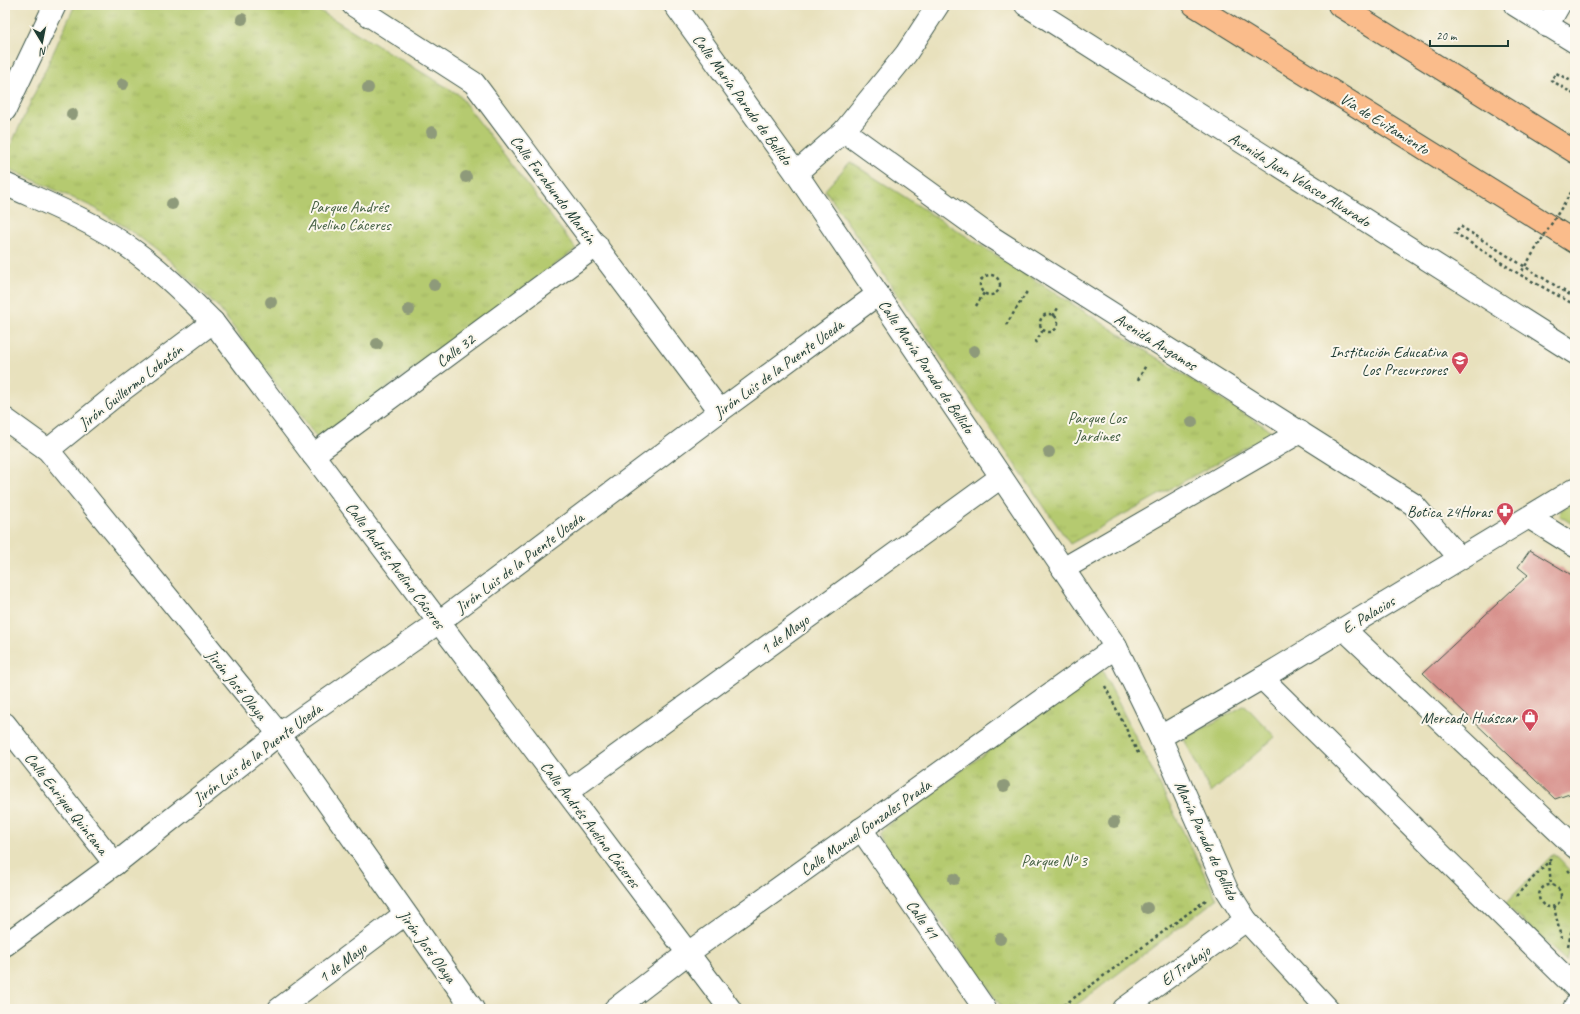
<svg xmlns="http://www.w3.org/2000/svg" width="1580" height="1014" font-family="Caveat,sans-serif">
<defs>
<pattern id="park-tufts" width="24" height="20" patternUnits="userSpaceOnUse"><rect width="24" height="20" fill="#b5ca6f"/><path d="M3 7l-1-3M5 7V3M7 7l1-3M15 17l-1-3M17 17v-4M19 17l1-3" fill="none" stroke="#9bae61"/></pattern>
</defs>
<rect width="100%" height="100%" fill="#fbf7ec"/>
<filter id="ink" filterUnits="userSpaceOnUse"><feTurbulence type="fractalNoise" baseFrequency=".025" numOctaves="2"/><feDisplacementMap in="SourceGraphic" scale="8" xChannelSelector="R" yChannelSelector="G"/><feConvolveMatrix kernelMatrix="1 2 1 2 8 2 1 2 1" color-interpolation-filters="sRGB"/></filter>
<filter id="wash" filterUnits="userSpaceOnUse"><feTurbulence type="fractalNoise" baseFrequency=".012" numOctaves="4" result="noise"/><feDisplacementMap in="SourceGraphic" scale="16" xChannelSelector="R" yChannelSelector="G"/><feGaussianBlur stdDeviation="0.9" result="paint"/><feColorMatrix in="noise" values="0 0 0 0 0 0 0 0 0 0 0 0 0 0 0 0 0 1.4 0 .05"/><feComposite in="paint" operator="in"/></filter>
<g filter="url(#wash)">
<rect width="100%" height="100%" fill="#e8e1bd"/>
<polygon fill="#b5ca6f" stroke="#6a8452" points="1245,705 1275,737 1211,793 1184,739"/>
<g fill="url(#park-tufts)" stroke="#6a8452">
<polygon points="75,5 310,5 458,94 576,249 318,439 218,307 168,259 138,236 95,208 5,167 5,158"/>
<polygon points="850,162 1273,432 1070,544 825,190"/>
<polygon points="1575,501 1575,526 1560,516 1561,510"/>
<polygon points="1101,668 1217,899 1071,1009 1003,1009 877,833"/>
<polygon points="1554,853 1575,875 1575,924 1566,961 1505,904"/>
</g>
<g id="blocks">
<polygon fill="#d8928d" points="1530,550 1575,577 1575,792 1555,799 1423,673 1528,575 1518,567"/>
</g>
</g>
<g filter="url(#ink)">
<use href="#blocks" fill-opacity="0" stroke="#3d5649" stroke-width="1"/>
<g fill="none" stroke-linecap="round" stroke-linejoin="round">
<defs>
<g id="minor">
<polyline points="353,5 474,83 720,411"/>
<polyline points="1547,26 1559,5"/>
<polyline points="5,110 55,5"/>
<polyline points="844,131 988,235 1413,504 1460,558"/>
<polyline points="796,173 844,131 906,54 938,5"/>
<path d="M5 184C46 203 90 220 127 246 159 268 186 295 213 322L730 1009"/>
<polyline points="5,419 48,450 279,734 473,1009"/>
<polyline points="48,450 121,391 213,322"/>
<polyline points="313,455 597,245"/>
<polyline points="1530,518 1575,546"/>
<polyline points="1063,569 1300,432"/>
<polyline points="1344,629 1575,847"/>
<polyline points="1262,678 1575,987"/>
<polyline points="5,724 115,864"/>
<polyline points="1160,737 1262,678 1575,489"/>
<polyline points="567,792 1001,477"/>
<polyline points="861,829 985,1009"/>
<polyline points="5,945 115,864 279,734 439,622 720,411 878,294"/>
<polyline points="279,1009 405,914"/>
<polyline points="615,1009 688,953 1116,647"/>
<polyline points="1124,1009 1246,920"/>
<polyline points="1574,1009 1575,1006"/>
</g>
<g id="tertiary">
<polyline points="675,5 796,173 1116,647 1160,737 1227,890 1246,920 1328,1009"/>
<polyline points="1026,5 1575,353"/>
<polyline points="1515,5 1575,42"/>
</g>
<g id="motorway">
<polyline points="1194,5 1575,242"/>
<polyline points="1339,5 1575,152"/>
</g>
</defs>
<use href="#minor" stroke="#3d5649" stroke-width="24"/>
<use href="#tertiary" stroke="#3d5649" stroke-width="24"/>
<use href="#motorway" stroke="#3d5649" stroke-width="24"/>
<g stroke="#3d5649" stroke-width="2.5" stroke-dasharray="3 3" stroke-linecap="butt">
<polyline points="1575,83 1556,73 1551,80 1575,95"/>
<circle cx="990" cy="285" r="10"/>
<polyline points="1575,298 1460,226 1455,233 1519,274 1575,305"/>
<polyline points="976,306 984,293"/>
<circle cx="1049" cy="323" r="9"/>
<polyline points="1053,316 1058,308"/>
<polyline points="1006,325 1028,290"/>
<polyline points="1035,343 1043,330"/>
<polyline points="1138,380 1146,365"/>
<polyline points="1105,686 1139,755"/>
<polyline points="1549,862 1551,886"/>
<polyline points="1568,870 1575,878"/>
<circle cx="1550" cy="896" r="11"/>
<polyline points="1516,896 1551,859"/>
<polyline points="1554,907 1561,938"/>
<polyline points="1568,946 1575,916"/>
<polyline points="1059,1009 1206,900"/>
</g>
<use href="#minor" stroke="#fff" stroke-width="22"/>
<use href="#tertiary" stroke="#fff" stroke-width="22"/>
<use href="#motorway" stroke="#fabc8b" stroke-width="22"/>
<polyline stroke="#3d5649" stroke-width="2.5" stroke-dasharray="3 3" stroke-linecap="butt" points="1522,271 1575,186"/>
</g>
<g fill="#8e9a7a">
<circle cx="242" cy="19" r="6"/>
<circle cx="123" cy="84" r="6"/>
<circle cx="368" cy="88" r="6"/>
<circle cx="72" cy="114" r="6"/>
<circle cx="432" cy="132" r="6"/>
<circle cx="466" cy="177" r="6"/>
<circle cx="172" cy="204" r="6"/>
<circle cx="434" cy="285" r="6"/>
<circle cx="271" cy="302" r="6"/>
<circle cx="409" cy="310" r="6"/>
<circle cx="377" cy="344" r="6"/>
<circle cx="974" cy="351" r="6"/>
<circle cx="1192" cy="422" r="6"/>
<circle cx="1049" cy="452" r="6"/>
<circle cx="1004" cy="786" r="6"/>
<circle cx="1114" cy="822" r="6"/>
<circle cx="954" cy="879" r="6"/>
<circle cx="1147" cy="908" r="6"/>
<circle cx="1000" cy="939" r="6"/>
</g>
</g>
<defs>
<symbol id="school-pin" viewBox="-11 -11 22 30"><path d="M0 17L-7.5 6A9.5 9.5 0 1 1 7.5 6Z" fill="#d1495b" stroke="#fbf7ec"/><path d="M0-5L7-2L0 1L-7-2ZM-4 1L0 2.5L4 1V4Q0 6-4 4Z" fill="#fff"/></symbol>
<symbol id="pharmacy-pin" viewBox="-11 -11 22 30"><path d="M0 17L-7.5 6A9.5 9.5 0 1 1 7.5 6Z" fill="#d1495b" stroke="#fbf7ec"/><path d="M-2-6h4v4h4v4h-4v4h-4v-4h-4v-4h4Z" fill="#fff"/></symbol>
<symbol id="shop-pin" viewBox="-11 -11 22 30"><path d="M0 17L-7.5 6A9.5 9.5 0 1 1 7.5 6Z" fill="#d1495b" stroke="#fbf7ec"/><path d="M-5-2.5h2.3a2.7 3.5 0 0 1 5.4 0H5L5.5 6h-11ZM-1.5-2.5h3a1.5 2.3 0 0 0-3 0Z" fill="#fff"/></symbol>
</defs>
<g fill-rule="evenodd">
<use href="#school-pin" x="1450" y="350" width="20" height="27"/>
<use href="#pharmacy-pin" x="1495" y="501" width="20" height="27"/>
<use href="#shop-pin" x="1520" y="707" width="20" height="27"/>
</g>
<g text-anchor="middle" stroke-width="4" stroke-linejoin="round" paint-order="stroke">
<g font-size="16" fill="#1f3d34" stroke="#fbf7ec">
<text transform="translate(743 99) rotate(54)" y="6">Calle María Parado de Bellido</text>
<text transform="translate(1385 123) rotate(32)" y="6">Vía de Evitamiento</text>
<text transform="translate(1300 179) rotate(32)" y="6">Avenida Juan Velasco Alvarado</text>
<text transform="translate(554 189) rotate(53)" y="6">Calle Farabundo Martín</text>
<text transform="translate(1156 341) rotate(32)" y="6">Avenida Angamos</text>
<text transform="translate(455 350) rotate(-37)" y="6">Calle 32</text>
<text transform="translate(927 366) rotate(56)" y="6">Calle María Parado de Bellido</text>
<text transform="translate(778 368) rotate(-36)" y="6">Jirón Luis de la Puente Uceda</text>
<text transform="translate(130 386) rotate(-38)" y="6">Jirón Guillermo Lobatón</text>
<text transform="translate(519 562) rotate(-37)" y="6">Jirón Luis de la Puente Uceda</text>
<text transform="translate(396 565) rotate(53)" y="6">Calle Andrés Avelino Cáceres</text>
<text transform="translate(1368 614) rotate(-31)" y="6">E. Palacios</text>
<text transform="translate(784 634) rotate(-36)" y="6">1 de Mayo</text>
<text transform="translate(237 684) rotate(51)" y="6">Jirón José Olaya</text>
<text transform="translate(257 753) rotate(-37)" y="6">Jirón Luis de la Puente Uceda</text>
<text transform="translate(67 803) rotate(52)" y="6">Calle Enrique Quintana</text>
<text transform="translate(591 824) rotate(53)" y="6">Calle Andrés Avelino Cáceres</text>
<text transform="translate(865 827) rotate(-35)" y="6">Calle Manuel Gonzales Prada</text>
<text transform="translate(1207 840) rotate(65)" y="6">María Parado de Bellido</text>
<text transform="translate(923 919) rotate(55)" y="6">Calle 41</text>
<text transform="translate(428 946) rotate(54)" y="6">Jirón José Olaya</text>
<text transform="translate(342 962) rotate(-37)" y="6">1 de Mayo</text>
<text transform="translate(1185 965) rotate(-36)" y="6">El Trabajo</text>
</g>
<g font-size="16" fill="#446043" stroke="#fbf7ec">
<text x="349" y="212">Parque Andrés<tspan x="349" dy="18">Avelino Cáceres</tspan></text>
<text x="1097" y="423">Parque Los<tspan x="1097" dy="18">Jardines</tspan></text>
<text x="1054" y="866">Parque Nº 3</text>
</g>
<g font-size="16" fill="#1f3d34" stroke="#fbf7ec" text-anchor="end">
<text x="1447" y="357">Institución Educativa<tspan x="1447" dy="18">Los Precursores</tspan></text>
<text x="1492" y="517">Botica 24Horas</text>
<text x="1517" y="723">Mercado Huáscar</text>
</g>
</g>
<rect width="1580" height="1014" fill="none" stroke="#fbf7ec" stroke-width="20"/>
<g transform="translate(42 42) rotate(170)" stroke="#fbf7ec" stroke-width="3" paint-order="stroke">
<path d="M0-3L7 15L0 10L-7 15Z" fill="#1f3d34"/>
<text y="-6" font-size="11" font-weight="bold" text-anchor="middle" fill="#1f3d34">N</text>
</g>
<path d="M1430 40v6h78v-6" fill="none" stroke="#1f3d34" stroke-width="2"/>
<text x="1436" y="40" font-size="12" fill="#1f3d34" stroke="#fbf7ec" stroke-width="3" paint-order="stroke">20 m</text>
</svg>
